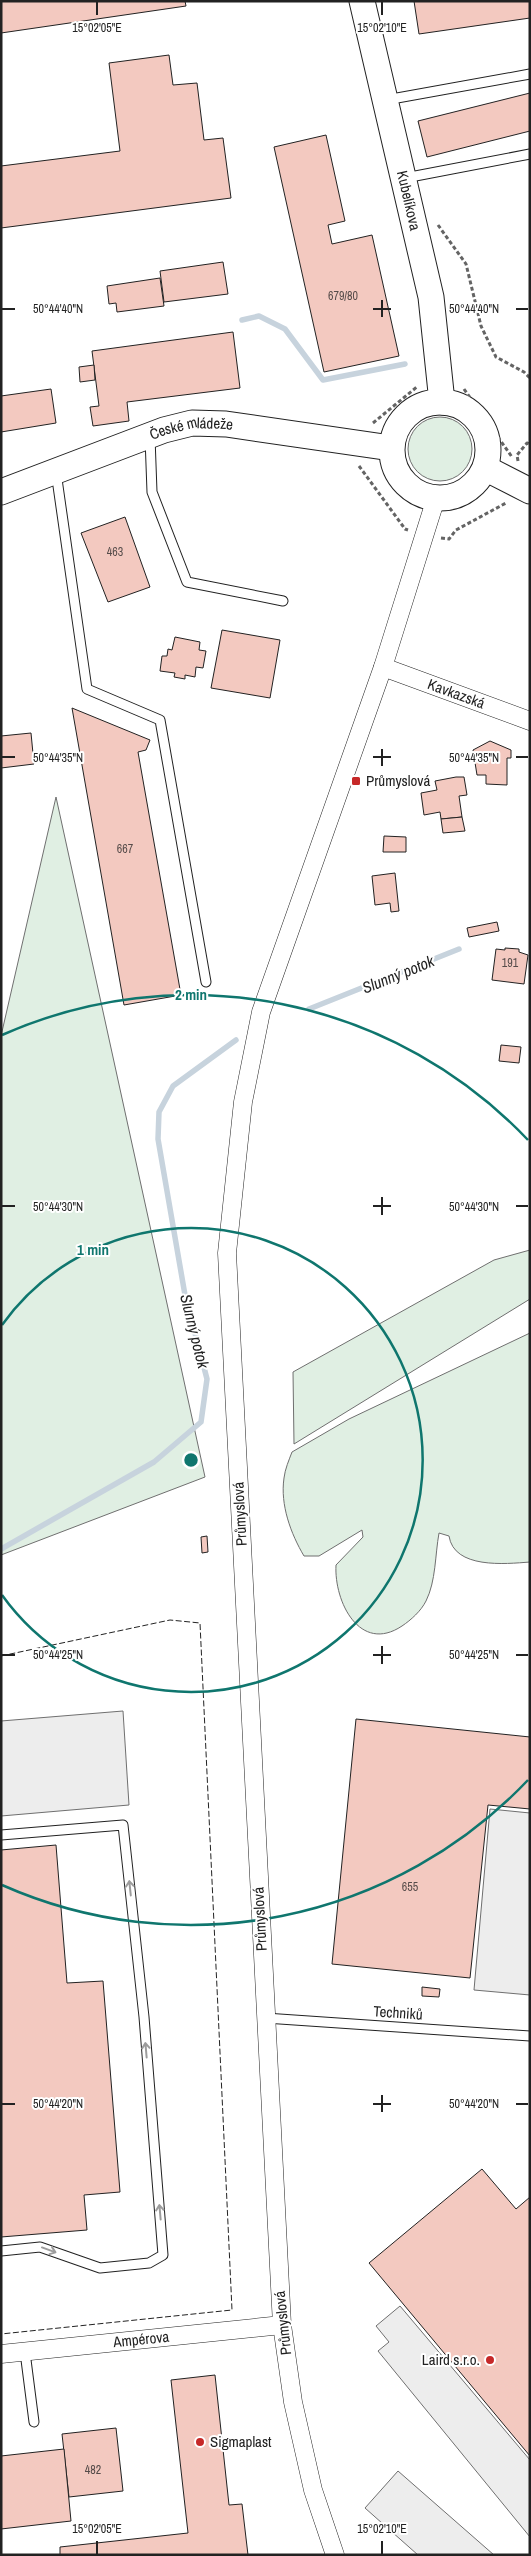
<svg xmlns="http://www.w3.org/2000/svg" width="531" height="2556" font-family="'Archivo Narrow',sans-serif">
<rect width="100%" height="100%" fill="#fff"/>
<g fill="#e0efe3" stroke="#6f6f6f">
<circle cx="440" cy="449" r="32"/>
<polygon points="56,797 205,1477 1,1555 1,1036"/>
<polygon points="530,1250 530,1299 294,1444 293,1372 494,1260"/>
<path d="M530 1333V1562C505 1564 454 1569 449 1536L439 1533C435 1555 436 1581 426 1601 421 1611 411 1620 402 1626 360 1654 334 1602 336 1565L363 1537 362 1530 319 1556H304C291 1534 280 1505 284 1478 285 1469 289 1460 292 1452L349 1419Z"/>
</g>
<g fill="#ededed" stroke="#6f6f6f">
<polygon points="123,1711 129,1805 1,1816 1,1721"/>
<polygon points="490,1809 530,1813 530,1995 474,1990"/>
<polygon points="400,2306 530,2460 530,2537 378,2351 389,2342 376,2326"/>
<polygon points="398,2471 494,2555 418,2555 365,2508"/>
</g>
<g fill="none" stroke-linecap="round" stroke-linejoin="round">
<g stroke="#c7d3dd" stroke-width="5.5">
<polyline points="242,320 259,316 285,329 323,380 405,364"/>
<polyline points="309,1009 459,949"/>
<polyline points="1,1549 154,1462 201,1422 207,1379 185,1295 158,1139 159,1112 173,1086 236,1040"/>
</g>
</g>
<g fill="#f3c9c0" stroke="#222">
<polygon points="1,1 185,1 186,6 1,33"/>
<polygon points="414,1 530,1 530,18 419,34"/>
<polygon points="169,55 173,85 197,83 204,140 223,138 231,198 1,228 1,166 120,151 109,63"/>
<polygon points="530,93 530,131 427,157 418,121"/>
<polygon points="326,135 345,221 328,225 332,244 372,235 399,356 324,372 274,147"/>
<polygon points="223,262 228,294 164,302 160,271"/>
<polygon points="160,278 164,306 117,312 116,303 109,304 107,286"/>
<polygon points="233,332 240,388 127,402 129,421 93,426 90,407 99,406 92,351"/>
<polygon points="94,365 95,380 80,382 79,367"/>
<polygon points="51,389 56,423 1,432 1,396"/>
<polygon points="125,517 150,587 108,602 81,533"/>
<polygon points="222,630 280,640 270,698 211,688"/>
<polygon points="175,637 200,642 199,650 206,651 203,668 196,667 195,677 185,675 185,679 174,677 175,673 160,671 162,656 167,656 168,649 172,650"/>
<polygon points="72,708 150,740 146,750 138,752 181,995 124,1005"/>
<polygon points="31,733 34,764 1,768 1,736"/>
<polygon points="490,741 511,750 511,758 507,758 507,785 486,784 486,775 477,775 473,750"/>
<polygon points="456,777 464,777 467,795 459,796 462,817 441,819 440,812 424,815 421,793 437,790 435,781"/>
<polygon points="462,817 465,831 443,833 441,819"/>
<polygon points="384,836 406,837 406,852 383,852"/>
<polygon points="395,873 399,911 391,912 390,903 375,905 372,876"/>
<polygon points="497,922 499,931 469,937 467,928"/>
<polygon points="505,948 519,949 519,952 528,955 524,984 492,980 496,949 505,950"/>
<polygon points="501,1045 521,1047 519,1063 499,1061"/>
<polygon points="207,1536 208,1552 202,1553 201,1537"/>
<polygon points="356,1719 530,1737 530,1809 488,1805 470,1978 332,1964"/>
<polygon points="56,1845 67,1983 103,1981 120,2192 84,2195 87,2230 1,2237 1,1850"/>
<polygon points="422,1987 440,1989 439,1997 422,1996"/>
<polygon points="482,2169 516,2209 530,2197 530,2456 369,2263"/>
<polygon points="215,2375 229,2505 242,2504 248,2555 60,2555 60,2547 188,2533 171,2380"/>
<polygon points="116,2428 123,2491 69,2497 62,2434"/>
<polygon points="64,2449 71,2521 1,2529 1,2456"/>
</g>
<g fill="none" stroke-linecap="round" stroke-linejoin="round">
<defs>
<g id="lane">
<polyline points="386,100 530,74"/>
<polyline points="405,178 530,154"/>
<polyline points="150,437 152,492 187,582 283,601"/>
<polyline points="56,472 87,689 160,720 206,982"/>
<polyline points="1,1835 123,1825 144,2017 163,2255 149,2263 100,2268 40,2247 1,2251"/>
<polyline points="265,2018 530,2036"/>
<polyline points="25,2352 34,2422"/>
</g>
<g id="street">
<path id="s1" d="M383 667 530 721"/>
<path id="s2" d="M1 2354 282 2325"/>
<polyline points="335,2555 313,2490 293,2402 282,2325 227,1253 243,1102 261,1012 383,667 436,498"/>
</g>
<g id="secondary">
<path id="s3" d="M362 1 431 297 442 402"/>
<circle cx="440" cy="450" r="48"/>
<polyline points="485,468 530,491"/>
<path id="s4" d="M1 492 164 430 192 423 226 424 391 448"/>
</g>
</defs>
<use href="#lane" stroke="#222" stroke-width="11"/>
<use href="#street" stroke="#222" stroke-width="19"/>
<use href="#secondary" stroke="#222" stroke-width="27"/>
<g stroke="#646464" stroke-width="3" stroke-dasharray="4 2.5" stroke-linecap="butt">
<polyline points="438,225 466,264 481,326 496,357 524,372 530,378"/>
<polyline points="464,389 512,457"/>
<polyline points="373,423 418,386"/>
<polyline points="518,461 517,455 527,443 530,444"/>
<polyline points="359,466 405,529 408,530"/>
<polyline points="441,538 449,539 456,530 506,503"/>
</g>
<use href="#lane" stroke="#fff" stroke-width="9"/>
<use href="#street" stroke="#fff" stroke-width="18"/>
<use href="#secondary" stroke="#fff" stroke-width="25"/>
<polyline stroke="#222" stroke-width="1" stroke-dasharray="6 2.5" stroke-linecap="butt" points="1,1656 170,1620 200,1623 232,2310 1,2334"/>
</g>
<defs><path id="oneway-shaft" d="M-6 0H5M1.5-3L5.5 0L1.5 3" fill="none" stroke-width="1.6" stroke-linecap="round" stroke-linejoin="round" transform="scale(1.25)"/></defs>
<g stroke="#9c9c9c">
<use href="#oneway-shaft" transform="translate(130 1888) rotate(-96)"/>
<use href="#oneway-shaft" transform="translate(146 2050) rotate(-95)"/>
<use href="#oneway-shaft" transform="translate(160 2212) rotate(-95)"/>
<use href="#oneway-shaft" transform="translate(49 2250) rotate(20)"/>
</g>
<path fill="none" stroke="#222" stroke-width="2" d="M97 2V15M382 2V15M382 300V317M2 309H15M373 309H391M516 309H528M382 749V766M2 757H15M373 757H391M516 757H528M382 1197V1215M2 1206H15M373 1206H391M516 1206H528M382 1646V1664M2 1655H15M373 1655H391M516 1655H528M382 2095V2112M2 2104H15M373 2104H391M516 2104H528M97 2541V2554M382 2541V2554"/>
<g fill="none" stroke="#0f766e" stroke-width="2.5">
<path d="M2 1325A232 232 0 1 1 2 1595"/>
<path d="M528 1780A465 465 0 0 1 2 1885M2 1035A465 465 0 0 1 528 1140"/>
</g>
<g fill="#c62828" stroke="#fff" stroke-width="2">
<rect x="351" y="776" width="10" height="10" rx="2.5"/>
<circle cx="490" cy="2360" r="5"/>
<circle cx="200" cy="2442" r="5"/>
</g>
<g text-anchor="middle" stroke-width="4" stroke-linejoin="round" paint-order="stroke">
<g font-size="12" fill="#564c4a">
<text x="343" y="300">679/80</text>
<text x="115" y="556">463</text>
<text x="125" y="853">667</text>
<text x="510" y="967">191</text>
<text x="410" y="1891">655</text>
<text x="93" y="2474">482</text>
</g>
<g font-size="15" fill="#222" stroke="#fff">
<text dy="5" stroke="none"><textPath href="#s3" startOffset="205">Kubelíkova</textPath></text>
<text dy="5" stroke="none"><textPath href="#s4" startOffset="202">České mládeže</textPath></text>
<text dy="5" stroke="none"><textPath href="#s1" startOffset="78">Kavkazská</textPath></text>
<text transform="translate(240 1514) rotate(-93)" y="5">Průmyslová</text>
<text transform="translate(260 1919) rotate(-93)" y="5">Průmyslová</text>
<text transform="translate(398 2013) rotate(4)" y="5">Techniků</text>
<text transform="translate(283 2323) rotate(-96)" y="5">Průmyslová</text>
<text dy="5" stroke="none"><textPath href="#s2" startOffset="141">Ampérova</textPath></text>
</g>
<g font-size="15" fill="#222" stroke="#fff" text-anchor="start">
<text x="366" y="786">Průmyslová</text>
<text x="480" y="2365" text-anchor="end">Laird s.r.o.</text>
<text x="210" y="2447">Sigmaplast</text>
</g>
<g font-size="16" font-style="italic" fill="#222" stroke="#fff">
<text transform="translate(398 974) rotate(-22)" y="6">Slunný potok</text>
<text transform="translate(195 1331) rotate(76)" y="6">Slunný potok</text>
</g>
</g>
<g font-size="12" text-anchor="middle" fill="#222" stroke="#fff" stroke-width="4" stroke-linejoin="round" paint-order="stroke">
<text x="97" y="32">15°02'05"E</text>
<text x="382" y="32">15°02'10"E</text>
<text x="58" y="313">50°44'40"N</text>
<text x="474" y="313">50°44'40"N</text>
<text x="58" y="762">50°44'35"N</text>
<text x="474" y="762">50°44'35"N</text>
<text x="58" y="1211">50°44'30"N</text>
<text x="474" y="1211">50°44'30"N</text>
<text x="58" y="1659">50°44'25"N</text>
<text x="474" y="1659">50°44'25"N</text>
<text x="58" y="2108">50°44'20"N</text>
<text x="474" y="2108">50°44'20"N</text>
<text x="97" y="2533">15°02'05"E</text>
<text x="382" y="2533">15°02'10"E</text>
</g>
<circle cx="191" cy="1460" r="8" fill="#0f766e" stroke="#fff" stroke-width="2.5"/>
<g font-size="15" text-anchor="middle" font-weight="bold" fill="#0f766e" stroke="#fff" stroke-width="4" stroke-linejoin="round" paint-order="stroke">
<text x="191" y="1000">2 min</text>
<text x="93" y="1255">1 min</text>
</g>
<rect width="531" height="2556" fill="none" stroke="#222222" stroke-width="5"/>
</svg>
